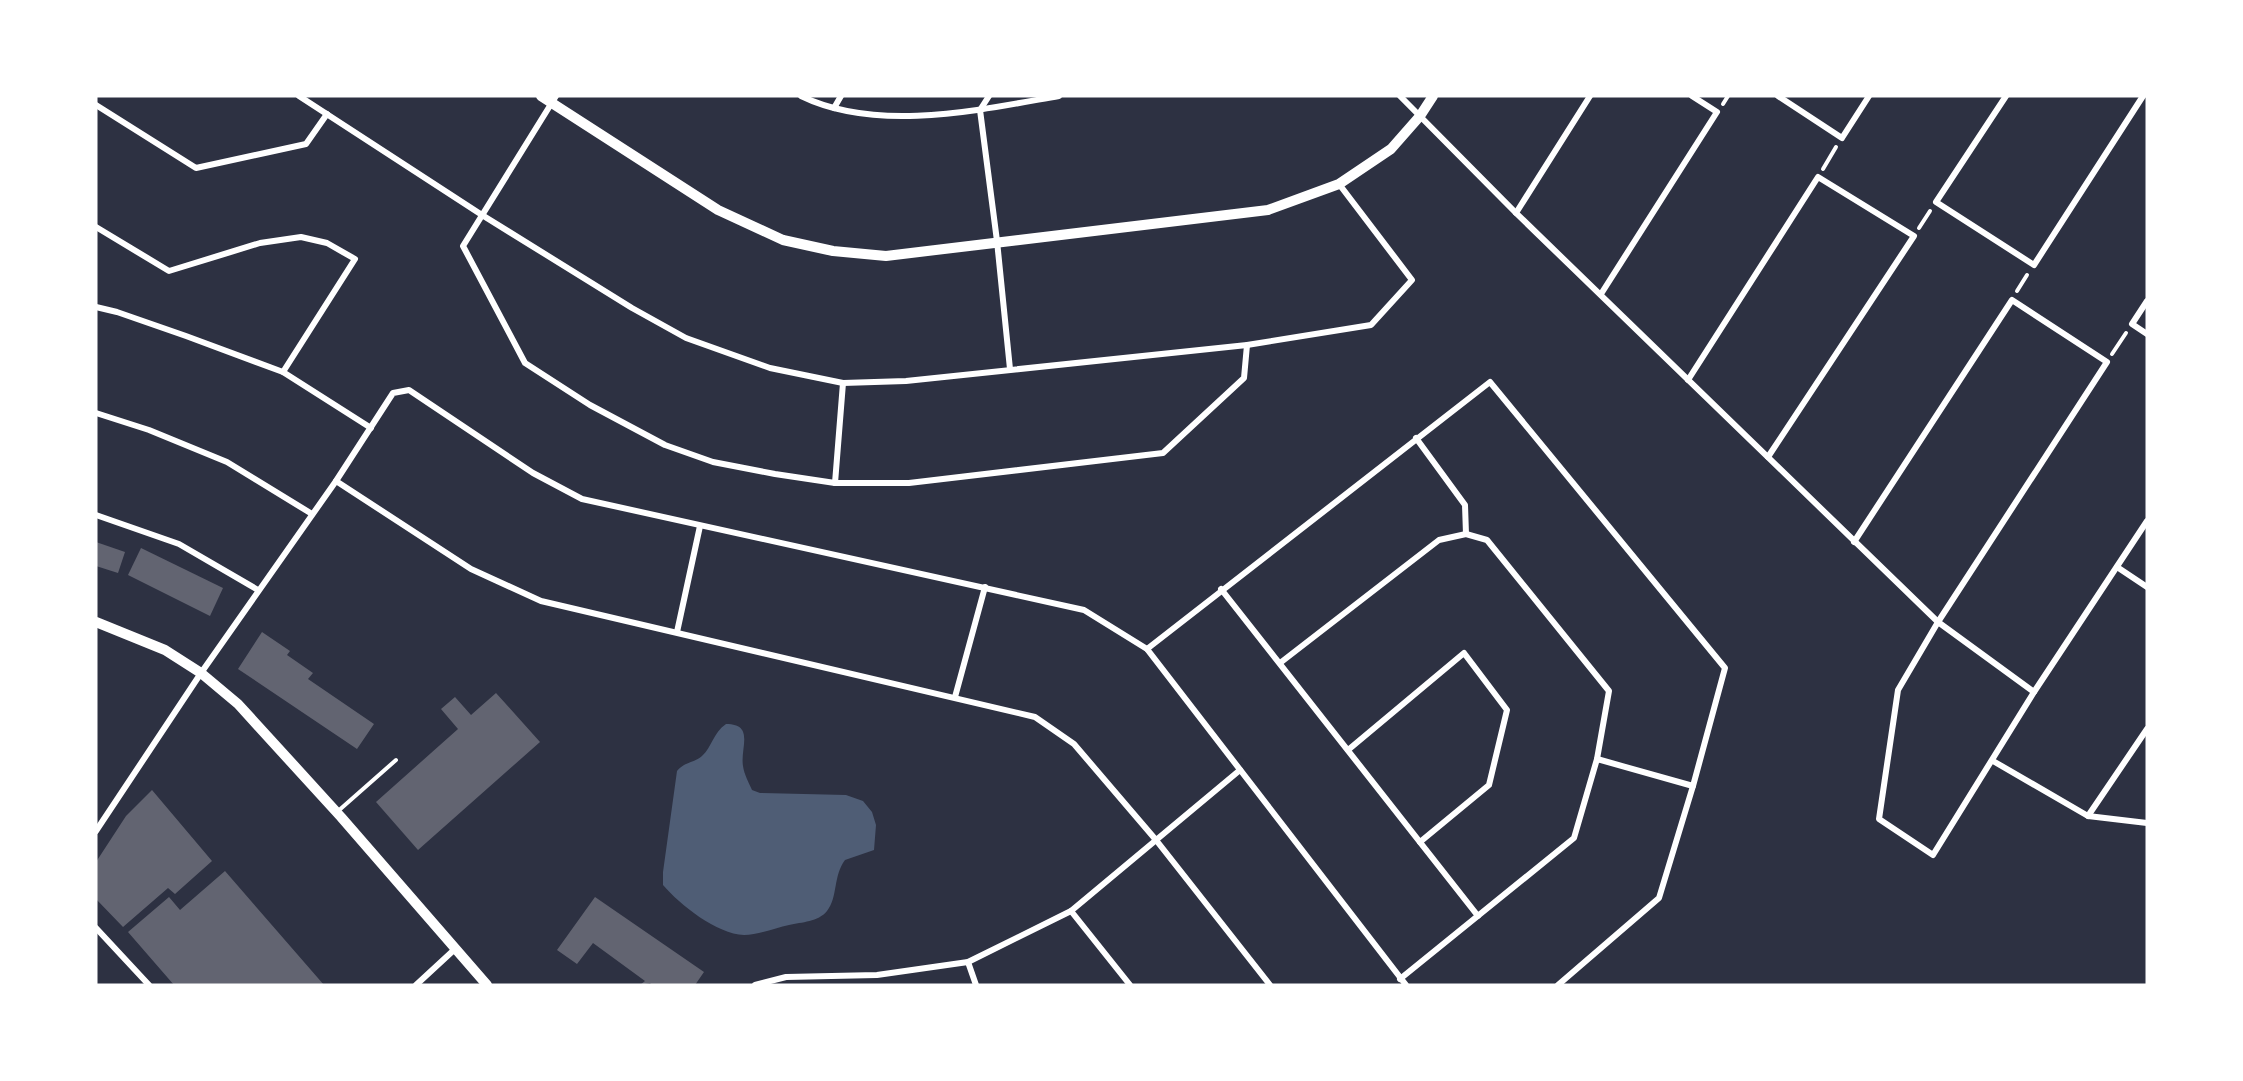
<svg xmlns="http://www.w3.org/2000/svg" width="2243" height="1081" font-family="Inter,sans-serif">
<rect width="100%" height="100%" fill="#2d3142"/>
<path fill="#4f5d75" d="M726 724C755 724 740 748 743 766 744 774 749 783 752 790L760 793 846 795 863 801 872 812 876 825 874 850 845 860C833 876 838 897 827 911 818 922 802 922 789 925 775 928 758 935 744 935 717 934 680 905 663 885V872L677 771C684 762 694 763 702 756 712 747 713 733 726 724Z"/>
<g fill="#626471">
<polygon points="96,542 125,552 118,573 96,566"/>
<polygon points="141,548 223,588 210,616 128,575"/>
<polygon points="262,632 290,651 287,655 313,673 308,679 374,724 357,749 238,669"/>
<polygon points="496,693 540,742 418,850 376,802 458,729 441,709 455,697 471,715"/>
<polygon points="152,790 212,861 175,894 168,888 123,927 96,899 96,862 126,816"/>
<polygon points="225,871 324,985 174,985 128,932 169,897 180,910"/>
<polygon points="595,897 704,972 695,985 652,985 650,983 640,985 645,981 593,943 577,964 557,950"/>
</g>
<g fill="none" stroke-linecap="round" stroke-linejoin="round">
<g stroke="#fff" stroke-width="4">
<polyline points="1723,104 1728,96"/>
<polyline points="1823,169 1836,147"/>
<polyline points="1919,228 1930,211"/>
<polyline points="2017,291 2027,275"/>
<polyline points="2112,354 2126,333"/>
</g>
<polyline stroke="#fff" stroke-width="4" points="337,812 396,760"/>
<g stroke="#fff" stroke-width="6">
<polyline points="299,96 482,215 632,308 686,338 770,368 843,383 906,381 1247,345 1371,325 1412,280 1339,184"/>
<polyline points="556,96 463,246 525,363 590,405 665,445 713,462 775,474 835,483 909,483 1163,453 1244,378 1247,345"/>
<path d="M801 96C877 133 979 110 1059 96"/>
<polyline points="989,96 980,110 997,241 1010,369"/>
<polyline points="1400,96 1516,213 1938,622 2034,692"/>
<polyline points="1778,96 1842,138 1869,96"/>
<polyline points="2006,96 1936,202 2034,265 2143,96"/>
<polyline points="96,105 196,168 306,144 327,114"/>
<polyline points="834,108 841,96"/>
<polyline points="1516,213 1590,96"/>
<polyline points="96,227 169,271 260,243 301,237 327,243 355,259 283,372"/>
<polyline points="1601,294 1717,112 1692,96"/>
<polyline points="2147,301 2132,324 2147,334"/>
<polyline points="96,307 117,312 186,336 283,372 371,428"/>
<polyline points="1688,380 1818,177 1914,236 1768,457"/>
<polyline points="96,413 149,430 227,462 312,514"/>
<polyline points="1416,438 1465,505 1466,534"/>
<polyline points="336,481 471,569 541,601 1035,717 1074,744 1156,840 1270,985"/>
<polyline points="835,483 843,383"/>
<polyline points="96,515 179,544 258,590"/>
<polyline points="1854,542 2012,300 2107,362 1938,622 1898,690 1879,819 1933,855 2034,692 2147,521"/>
<polyline points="2117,567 2147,587"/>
<polyline points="1221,589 1478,916"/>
<polyline points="677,632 700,526"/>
<polyline points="1147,649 1490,382 1725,668 1693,786 1659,898 1558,985"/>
<polyline points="1280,663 1439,540 1466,534 1487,540 1609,691 1597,759 1574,838 1400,979"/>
<polyline points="955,697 985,587"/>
<polyline points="1348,750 1464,653 1507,710 1489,785 1420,842"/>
<polyline points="1597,759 1693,786"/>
<polyline points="1993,761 2088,816 2147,823"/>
<polyline points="2088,816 2147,729"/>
<polyline points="96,831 201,673 336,481 393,393 409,390 533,473 582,499 1084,610 1147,649 1406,985"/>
<polyline points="1071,911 1130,985"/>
<polyline points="96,928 149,985"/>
<polyline points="968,962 976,985"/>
<polyline points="416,985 455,949"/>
<polyline points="755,985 786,977 877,975 968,962 1071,911 1240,770"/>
</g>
<g stroke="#fff" stroke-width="10">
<polyline points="541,96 718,210 783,240 833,251 886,256 1268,210 1339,184 1391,149 1420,116 1433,96"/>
<polyline points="96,622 165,650 201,673 238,704 341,817 487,985"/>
</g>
</g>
<rect width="2243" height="1081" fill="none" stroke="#ffffff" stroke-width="195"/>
</svg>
